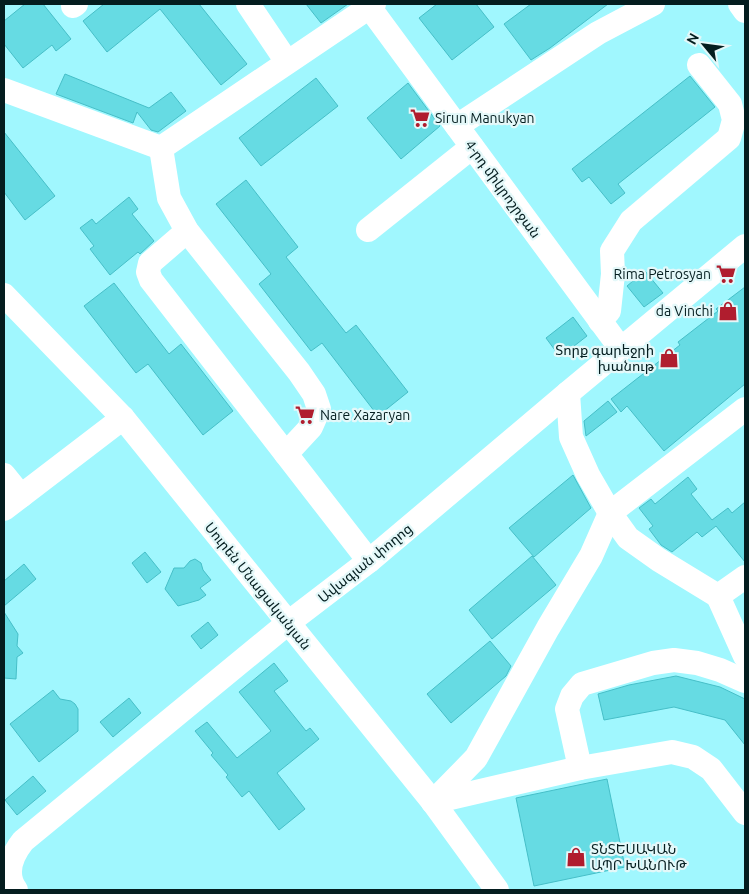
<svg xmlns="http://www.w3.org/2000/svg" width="749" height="894" font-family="Ubuntu,'Noto Sans Armenian',sans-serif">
<rect width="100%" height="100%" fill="#a0f7fe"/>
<g fill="#66dbe3" stroke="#46bfc8">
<polygon points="25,4 43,4 71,39 56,51 52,45 23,68 4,44 4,21"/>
<polygon points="104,4 199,4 247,64 221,85 160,9 107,52 83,21"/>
<polygon points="306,4 348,4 321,23"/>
<polygon points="437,4 476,4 494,27 452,60 419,18"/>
<polygon points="531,4 608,4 550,48 531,60 504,24"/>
<polygon points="65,74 149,108 171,92 186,111 158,132 151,130 137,112 133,123 56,94"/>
<polygon points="690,76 715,107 618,184 625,193 611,204 589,177 582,182 572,169"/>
<polygon points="316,78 338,106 261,166 239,138"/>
<polygon points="408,83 440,126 401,159 367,118"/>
<polygon points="4,132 55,196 25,220 4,192"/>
<polygon points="246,180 298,247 286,257 346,333 356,325 408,392 378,416 322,343 311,351 259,284 271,274 216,204"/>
<polygon points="129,197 138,209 132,214 154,241 140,254 138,252 110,275 90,249 94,246 80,228 92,219 96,224"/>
<polygon points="645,271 663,293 644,307 627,286"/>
<polygon points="114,283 169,354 181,344 233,411 203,435 148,364 136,373 84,306"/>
<polygon points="745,287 745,384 664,451 627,406 621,412 611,399 680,345 678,342 718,311 716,309"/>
<polygon points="573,317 587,336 560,357 546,338"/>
<polygon points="608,401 617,412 586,436 584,421"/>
<polygon points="573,475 591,508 534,557 509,528"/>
<polygon points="688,477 697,489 691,494 712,520 728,508 732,513 745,502 745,562 716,526 702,537 697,532 672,552 661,545 649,529 653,526 639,508 651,499 655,504"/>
<polygon points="145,552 161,572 147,583 132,563"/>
<polygon points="532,556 556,585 492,639 469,610"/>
<polygon points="195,559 201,563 203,570 211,580 200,588 206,595 199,600 178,606 165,589 174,568 184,568 190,561"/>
<polygon points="24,564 36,579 4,606 4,581"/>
<polygon points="4,612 18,634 17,646 23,653 17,657 16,679 4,678"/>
<polygon points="208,622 218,635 201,649 191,636"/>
<polygon points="490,641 511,666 506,676 451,723 427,694"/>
<polygon points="274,663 288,681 274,691 306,731 310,728 319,739 277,773 305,809 279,830 249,791 242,797 226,777 228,775 211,755 213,753 195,731 207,722 237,758 271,731 239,692"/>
<polygon points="676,676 720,687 745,699 745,745 725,720 674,707 604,720 598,694 629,685"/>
<polygon points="53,690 60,699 71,701 75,704 78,709 78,731 39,762 10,724"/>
<polygon points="129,698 141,713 113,737 100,722"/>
<polygon points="33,776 46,791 17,815 5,800"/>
<polygon points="607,779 625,867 534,886 516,798"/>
</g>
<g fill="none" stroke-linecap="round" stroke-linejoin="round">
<g stroke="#fff" stroke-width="24">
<polyline points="248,4 287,62"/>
<polyline points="367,4 621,349"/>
<polyline points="740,4 745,11"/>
<polyline points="73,6 76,4"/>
<polyline points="4,90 161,148 374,4"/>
<polyline points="457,126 598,33 653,4"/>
<polyline points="161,148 169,198 187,231 299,372 314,394 319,409 311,427 286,454"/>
<polyline points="368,230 472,147"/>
<polyline points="187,231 150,263 148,272 151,280 369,561"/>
<polyline points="4,295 123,418 433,802 497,890"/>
<polyline points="600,321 609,311 613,274 612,251 631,221 729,138 734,120 730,104 699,65"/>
<polyline points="568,393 571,437 588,475 610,513 628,538 659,560 718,596 745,577"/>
<polyline points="4,475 21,496"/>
<polyline points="4,509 123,418"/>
<polyline points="718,596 745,656"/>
<polyline points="580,768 567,709 572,696 582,684 653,663 674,660 697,663 720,670 745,681"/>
<polyline points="433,802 476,758 548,628 591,556 610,513 745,409"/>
<polyline points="433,802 580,768 672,752 693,757 711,769 745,813"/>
<path d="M16 890C4 874 12 855 23 841L288 623 369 561 568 393 745 246"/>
</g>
</g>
<defs>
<symbol id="supermarket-bare" viewBox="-9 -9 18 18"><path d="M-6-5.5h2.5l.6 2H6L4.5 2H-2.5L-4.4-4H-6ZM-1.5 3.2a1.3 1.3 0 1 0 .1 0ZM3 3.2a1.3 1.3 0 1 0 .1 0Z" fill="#b01d2e" stroke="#e4f8f9" stroke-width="2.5" paint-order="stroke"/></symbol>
<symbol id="shop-bare" viewBox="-9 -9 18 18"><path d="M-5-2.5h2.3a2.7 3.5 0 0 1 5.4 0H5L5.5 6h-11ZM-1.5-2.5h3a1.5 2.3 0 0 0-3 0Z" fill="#b01d2e" stroke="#e4f8f9" stroke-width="2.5" paint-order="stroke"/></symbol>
</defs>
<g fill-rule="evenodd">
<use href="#supermarket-bare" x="406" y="104" width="28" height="28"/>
<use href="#supermarket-bare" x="712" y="260" width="28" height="28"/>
<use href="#shop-bare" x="714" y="297" width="28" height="28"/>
<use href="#shop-bare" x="655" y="344" width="28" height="28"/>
<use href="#supermarket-bare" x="291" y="401" width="28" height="28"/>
<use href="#shop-bare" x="562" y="843" width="28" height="28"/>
</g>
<g text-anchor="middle" stroke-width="4.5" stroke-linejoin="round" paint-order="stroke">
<g font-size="14" fill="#041d1f" stroke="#e4f8f9" text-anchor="start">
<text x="435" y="123">Sirun Manukyan</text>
<text x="711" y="279" text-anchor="end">Rima Petrosyan</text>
<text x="713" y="316" text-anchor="end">da Vinchi</text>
<text x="654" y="355" text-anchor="end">Տորք գարեջրի<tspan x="654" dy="16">խանութ</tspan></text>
<text x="320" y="420">Nare Xazaryan</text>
<text x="591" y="854">ՏՆՏԵՍԱԿԱՆ<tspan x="591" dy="16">ԱՊՐ ԽԱՆՈՒԹ</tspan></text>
</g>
<g font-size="14" fill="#041d1f" stroke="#e4f8f9">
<text transform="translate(503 189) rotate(54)" y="5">4-րդ միկրոշրջան</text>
<text transform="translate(365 563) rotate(-39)" y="5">Ավագյան փողոց</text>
<text transform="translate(258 586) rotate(51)" y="5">Սուրեն Մնացականյան</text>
</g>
</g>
<rect width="749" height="894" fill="none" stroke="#041d1f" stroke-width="10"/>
<g transform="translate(704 45) rotate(299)" stroke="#e4f8f9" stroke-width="4" paint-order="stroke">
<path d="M0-4L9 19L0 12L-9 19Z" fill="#041d1f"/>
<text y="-8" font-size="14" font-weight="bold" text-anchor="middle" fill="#041d1f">N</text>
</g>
</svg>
